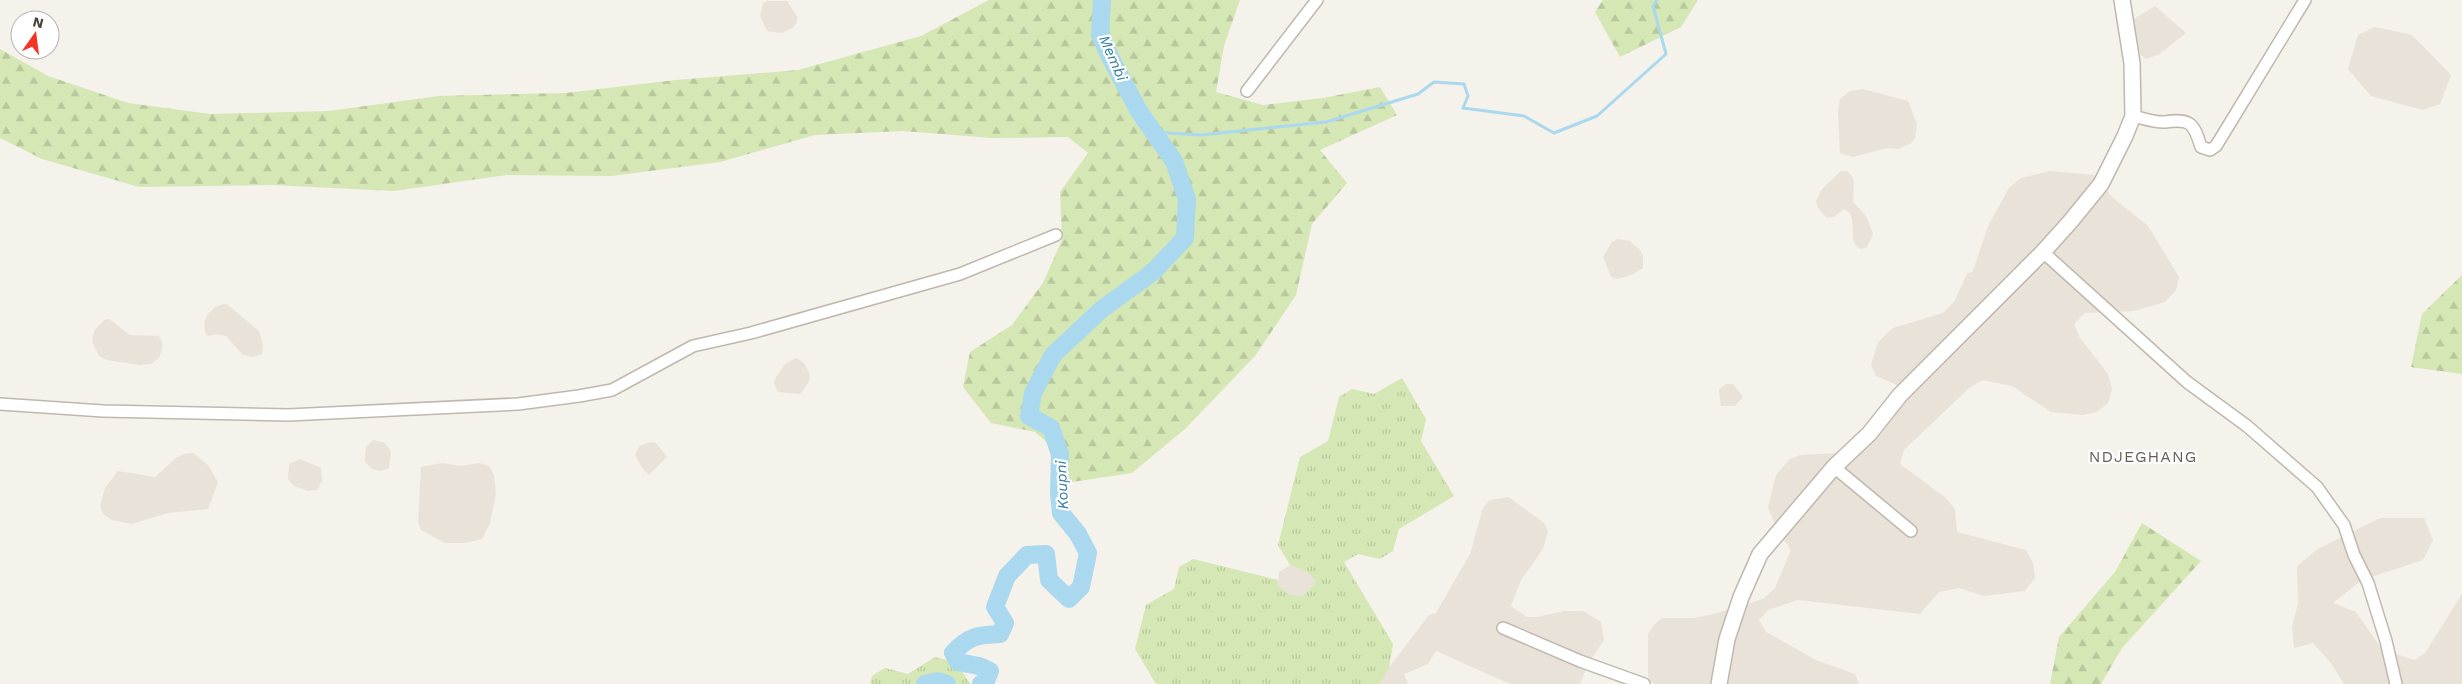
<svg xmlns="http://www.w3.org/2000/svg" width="2462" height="684" font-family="'Work Sans',sans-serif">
<defs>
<pattern id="grass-tufts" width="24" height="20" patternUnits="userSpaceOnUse" patternTransform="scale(1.25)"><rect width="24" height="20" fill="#d4e7b5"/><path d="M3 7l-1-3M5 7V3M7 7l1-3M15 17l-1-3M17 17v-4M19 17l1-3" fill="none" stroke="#b8c79c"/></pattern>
<pattern id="forest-firs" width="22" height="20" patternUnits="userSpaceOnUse" patternTransform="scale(1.25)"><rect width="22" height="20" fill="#d4e7b5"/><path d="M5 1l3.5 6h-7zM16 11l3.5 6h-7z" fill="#b8c79c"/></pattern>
</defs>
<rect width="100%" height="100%" fill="#f5f1eb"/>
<g fill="#e8e2d9">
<polygon points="767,1 787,1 798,18 794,27 782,33 767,31 760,16 763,3"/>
<polygon points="2155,6 2186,33 2158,55 2145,59 2127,39 2131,21"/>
<polygon points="2375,27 2412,35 2451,75 2440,104 2423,110 2371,96 2348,69 2358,35"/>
<polygon points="1863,89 1908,101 1917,124 1915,138 1911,143 1899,149 1887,148 1853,157 1840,153 1838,112 1840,99 1850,91"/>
<polygon points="1841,171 1847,171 1852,176 1854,182 1853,202 1866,216 1873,234 1867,247 1861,249 1855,245 1853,239 1852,219 1850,213 1844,209 1834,217 1827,218 1818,208 1816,201 1822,189"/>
<polygon points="2050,171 2094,175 2113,198 2148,226 2179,277 2176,290 2165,302 2134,311 2085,313 2074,324 2080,338 2108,374 2112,389 2108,403 2097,412 2083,415 2051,412 2012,386 1982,380 1969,388 1904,450 1900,464 1946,498 1955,509 1957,532 2026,550 2033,563 2035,578 2025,591 1984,596 1959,588 1939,592 1920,614 1798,600 1768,610 1759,620 1766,632 1816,660 1855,674 1859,684 1655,684 1648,680 1648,634 1654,625 1662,618 1694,618 1714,614 1763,599 1775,588 1791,550 1776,528 1768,507 1776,475 1790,459 1800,455 1842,453 1909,390 1876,376 1871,365 1878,342 1893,328 1943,313 1954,302 1967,274 1973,271 1988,226 2009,188 2021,178"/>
<polygon points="1618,239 1630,241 1640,250 1643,256 1643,268 1631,275 1617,279 1611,277 1603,257 1612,242"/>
<polygon points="224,304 228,305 259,331 263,345 262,354 253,357 243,355 226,336 217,334 208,336 205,332 204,323 208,314 215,307"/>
<polygon points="109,319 130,335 159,336 163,345 159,358 151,364 140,365 107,360 99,356 92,341 94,331 104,320"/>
<polygon points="796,358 804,363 809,372 810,380 800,394 778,392 774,383 776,377 785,364"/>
<polygon points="1726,384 1733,384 1743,397 1735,406 1721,406 1719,390"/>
<polygon points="373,440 385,443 391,451 389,468 381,471 372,469 365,462 366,447"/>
<polygon points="651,442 656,443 667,457 649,475 642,468 635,455 639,446"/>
<polygon points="193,453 208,465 218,482 208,509 168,513 131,524 112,520 103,514 100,506 105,488 118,471 155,477 176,458 184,454"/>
<polygon points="300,459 321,468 322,481 317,490 308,491 294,486 288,479 289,464"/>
<polygon points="442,463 460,466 480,463 489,466 494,475 496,494 490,523 482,539 465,543 445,543 421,530 418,522 421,467"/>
<polygon points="1509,497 1544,523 1548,531 1543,549 1521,580 1511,606 1527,617 1537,617 1564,611 1583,611 1601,622 1604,640 1588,664 1580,684 1510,684 1436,651 1428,664 1404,674 1408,684 1379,684 1381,678 1429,615 1436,613 1470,554 1483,508 1490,500"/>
<polygon points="2380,518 2424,518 2433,540 2423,560 2362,580 2333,603 2356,612 2379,645 2390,652 2414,660 2425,653 2462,594 2462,684 2344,684 2331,663 2313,643 2294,648 2292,627 2298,603 2297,566 2318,549"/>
<polygon points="1290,565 1308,572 1316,582 1303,596 1290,595 1278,585 1279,572"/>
</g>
<g fill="url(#grass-tufts)">
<polygon points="1402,378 1426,419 1421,441 1454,496 1399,529 1393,551 1380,559 1358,554 1344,562 1393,644 1389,668 1379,684 1156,684 1135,649 1146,605 1174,589 1179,567 1193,559 1278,580 1278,585 1290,595 1303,596 1316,582 1308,572 1290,565 1278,545 1300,457 1328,441 1339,397 1352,389 1374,394"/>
<polygon points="935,657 957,663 970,684 870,684 872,676 885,668 908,674"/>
</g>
<g fill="url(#forest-firs)">
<polygon points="989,0 1240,0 1224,46 1216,92 1263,105 1323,98 1380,87 1397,115 1320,150 1347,183 1312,224 1296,295 1255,356 1185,429 1132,473 1059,484 1064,457 1035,432 991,423 963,387 970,352 1012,325 1043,283 1062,240 1060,192 1088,153 1068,137 992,138 903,131 815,135 720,162 611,176 506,175 394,191 272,185 139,187 42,159 0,138 0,49 48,76 128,103 210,114 329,111 439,96 565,93 676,80 798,70 921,36"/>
<polygon points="1603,0 1698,0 1681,27 1620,57 1595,12"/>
<polygon points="2462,275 2462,374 2411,367 2422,314"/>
<polygon points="2142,523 2201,561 2122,648 2101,684 2050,684 2059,637 2115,572"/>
</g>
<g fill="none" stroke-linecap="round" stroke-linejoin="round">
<polyline stroke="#aad8ef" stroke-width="3" points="1154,132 1201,135 1326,122 1418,94 1434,82 1464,84 1468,96 1463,108 1524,116 1554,133 1597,116 1666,54 1653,6 1657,0"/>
<g stroke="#aad8ef" stroke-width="18">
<polyline points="925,684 938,681 947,684"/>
<path d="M981 684 986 681 990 671 979 666 958 662 953 653C969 636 977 635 1000 634L1005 623 995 607 1007 576 1027 555 1046 554 1049 580 1069 599 1081 587 1088 553 1078 534 1061 513 1059 493 1060 454 1051 428 1029 416 1033 393 1053 355 1102 309 1153 272 1185 238 1187 199 1174 161 1140 113 1111 59 1100 35 1102 0"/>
</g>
<defs>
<g id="minor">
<polyline points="1247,91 1317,0"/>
<path d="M2133 116C2142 118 2156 123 2165 122 2191 118 2194 124 2201 147L2210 150 2216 146 2305 0"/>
<polyline points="2043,252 2187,382 2247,426 2317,487 2344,525 2354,555 2368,583 2386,641 2396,684"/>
<polyline points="0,404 103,411 288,415 518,404 579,396 612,390 693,346 751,333 960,274 1056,235"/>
<polyline points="1834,467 1911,531"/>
<polyline points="1503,628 1580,661 1644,684"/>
</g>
<polyline id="tertiary" points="1719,684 1727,639 1741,597 1760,554 1834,467 1869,434 1900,395 2043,252 2070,222 2101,184 2125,136 2133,116 2132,63 2122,0"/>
</defs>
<use href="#minor" stroke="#c0b8ad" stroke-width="14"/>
<use href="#tertiary" stroke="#c0b8ad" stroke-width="18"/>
<use href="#minor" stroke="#fff" stroke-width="11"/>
<use href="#tertiary" stroke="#fff" stroke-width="15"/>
</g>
<g text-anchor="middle" stroke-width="4.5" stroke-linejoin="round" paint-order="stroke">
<g font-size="15" font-style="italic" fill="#307ba2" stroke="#fff">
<text transform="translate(1113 58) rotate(66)" y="5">Membi</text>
<text transform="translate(1062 485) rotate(-93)" y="5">Koupni</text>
</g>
<g font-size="16" letter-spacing="1" fill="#6b5e50" stroke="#fff">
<text x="2143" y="462">NDJEGHANG</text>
</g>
</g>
<g transform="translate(35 35) rotate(14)"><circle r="24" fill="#ffffff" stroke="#b6b3b0"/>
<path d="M0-4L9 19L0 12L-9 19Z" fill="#f33324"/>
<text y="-8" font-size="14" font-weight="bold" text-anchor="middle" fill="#494139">N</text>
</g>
</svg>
